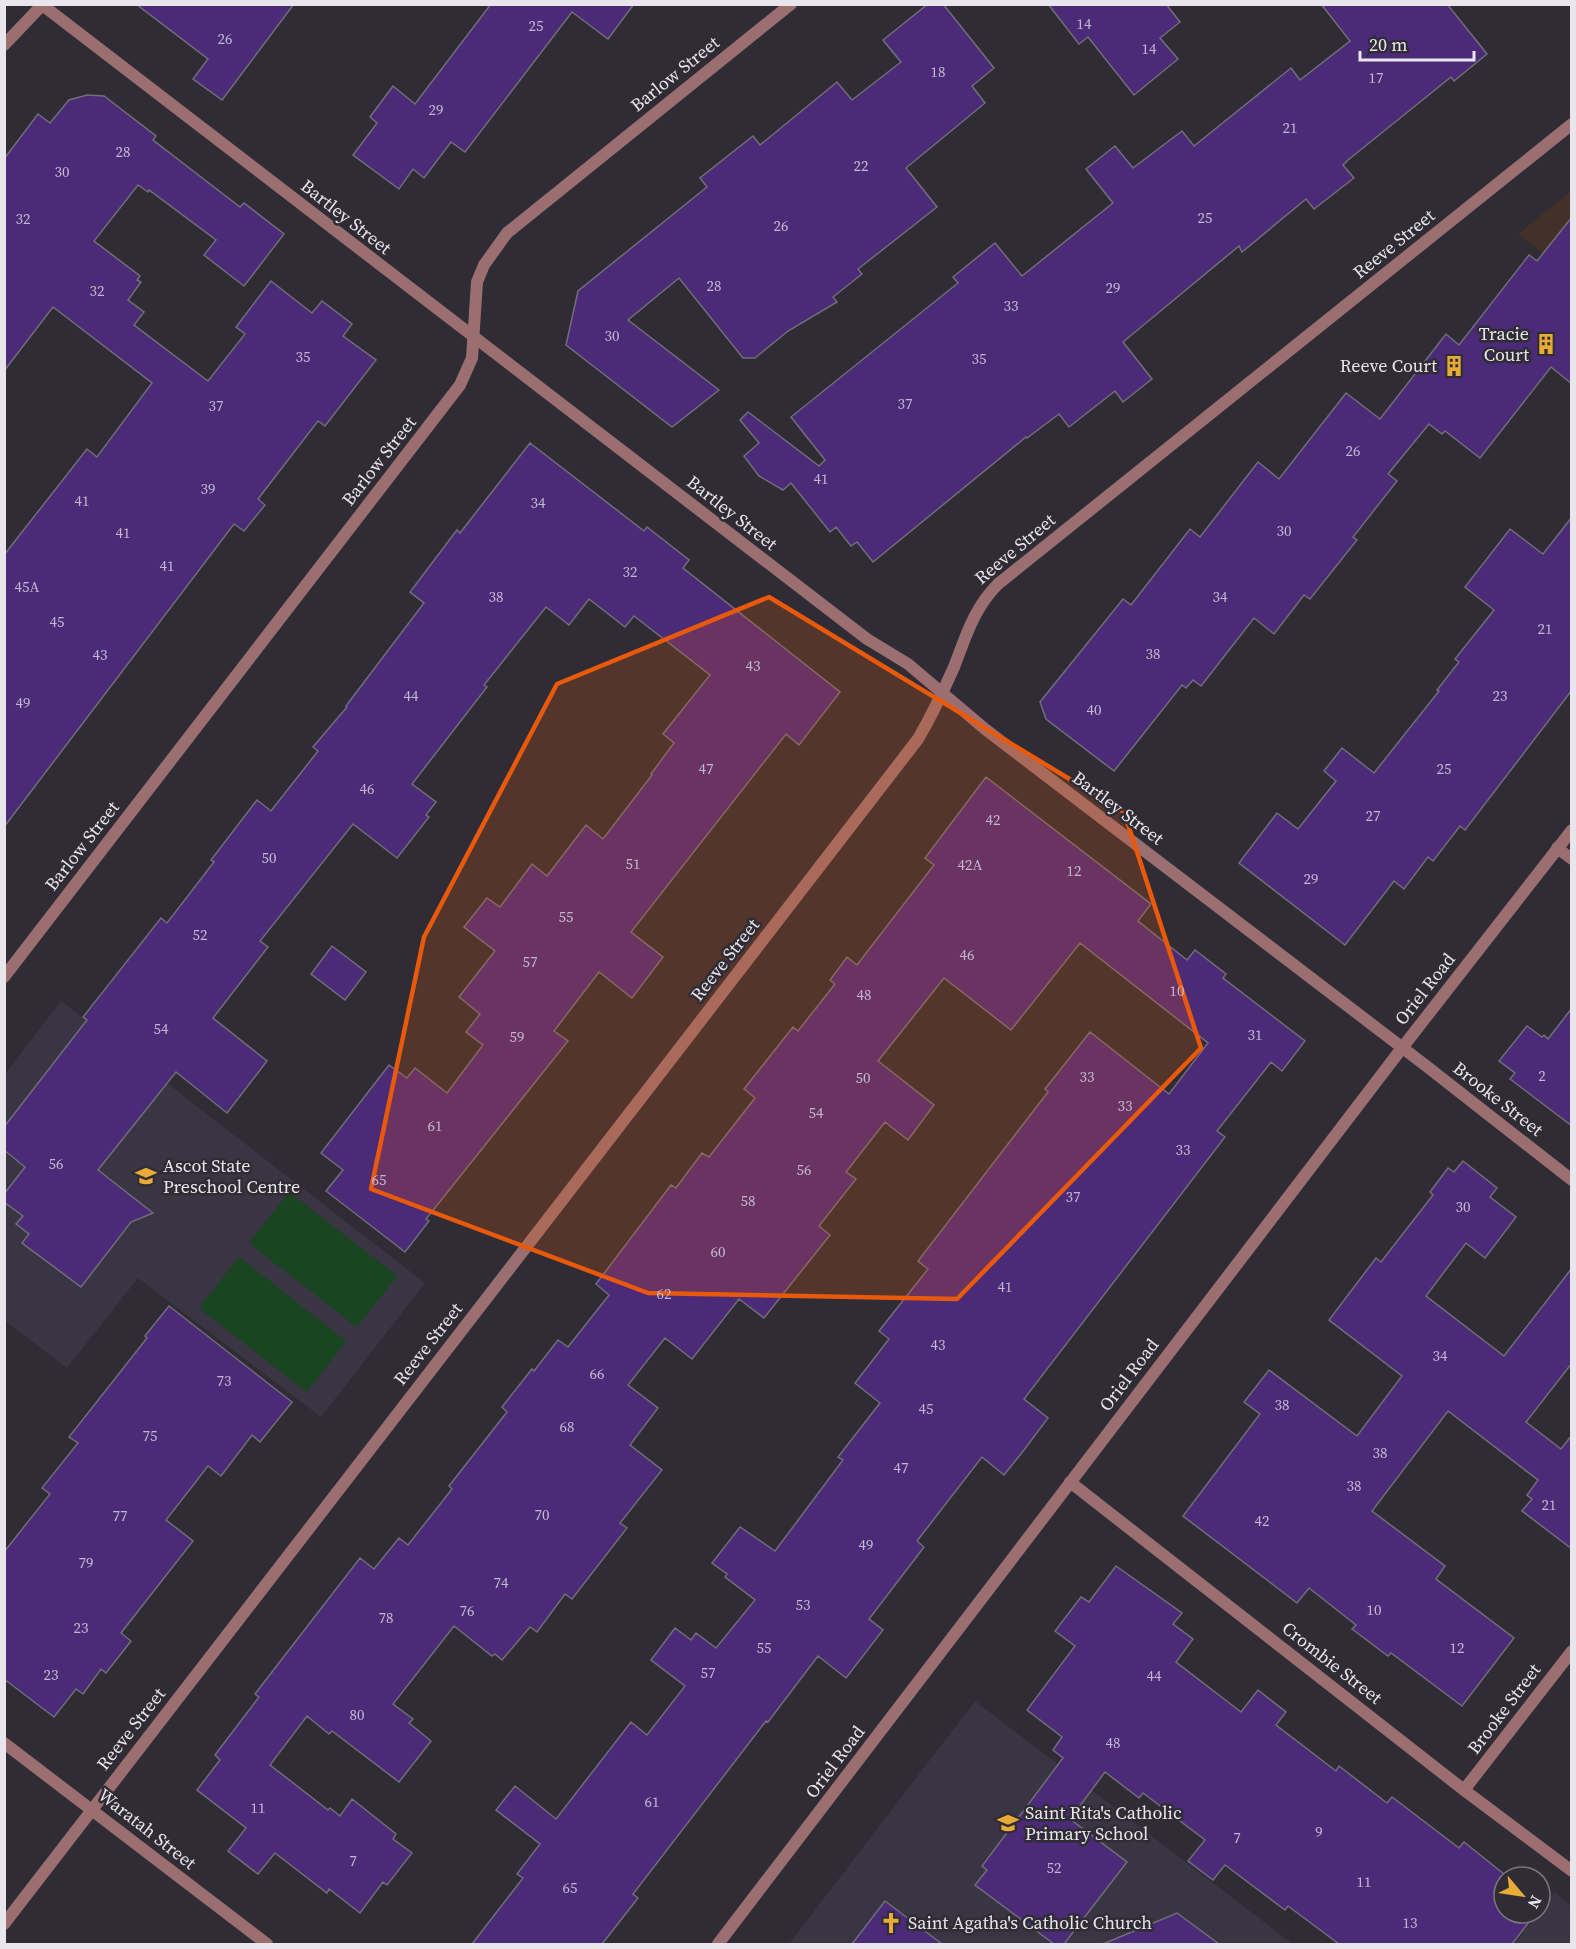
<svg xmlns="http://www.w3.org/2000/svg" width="1576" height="1949" font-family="'Source Serif 4',serif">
<rect width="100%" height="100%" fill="#2f2c35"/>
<polygon fill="#433129" points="1571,191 1571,275 1518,234"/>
<g fill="#393543">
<polygon points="61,1001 425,1283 321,1417 138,1278 67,1368 5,1321 5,1074"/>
<polygon points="975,1701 1293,1944 789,1944"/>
<polygon points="1554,1892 1571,1906 1571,1944 1514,1944"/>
</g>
<g fill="#194521">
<polygon points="289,1192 397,1276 357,1327 249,1243"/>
<polygon points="239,1257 346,1341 307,1392 199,1308"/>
</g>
<g fill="#4b2a78" stroke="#716e77" stroke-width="1.5">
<polygon points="136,4 294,4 222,100 193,79 208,59"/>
<polygon points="491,4 634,4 608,39 572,12 465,152 451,142 424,178 413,169 399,189 353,155 377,123 370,117 393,86 415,104"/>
<polygon points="928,4 943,4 994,68 972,86 985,103 906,168 937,207 858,269 862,274 833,297 837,302 788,331 755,358 743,358 679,278 628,320 719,390 672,427 566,345 578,291 707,187 700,178 753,136 760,145 837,82 852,100 901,62 883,40"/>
<polygon points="1048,4 1166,4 1180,22 1160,38 1178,59 1134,95 1088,37 1079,44"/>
<polygon points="1321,4 1447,4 1487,54 1454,81 1451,77 1348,160 1343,165 1354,178 1314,209 1306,199 1242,252 1239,246 1123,342 1152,379 1123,402 1115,391 1069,427 1059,414 1027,438 1026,437 873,562 857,542 851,546 836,527 830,532 791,483 783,490 759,476 744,456 759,443 740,420 748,412 819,466 825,460 791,417 958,283 953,277 995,243 1022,276 1113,203 1086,169 1115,146 1133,168 1182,131 1194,146 1291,68 1300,80 1350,41"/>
<polygon points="87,95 104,96 156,136 153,140 240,207 244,203 284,234 244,286 204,255 216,240 149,190 148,192 138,185 94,241 140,276 137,280 141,282 128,300 144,312 134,325 208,381 245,334 236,327 271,281 312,313 322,301 352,324 343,336 376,360 325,426 318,421 258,499 265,505 244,531 234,524 4,827 4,555 87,449 97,457 152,383 53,307 4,371 4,159 38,114 50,123 69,100"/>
<polygon points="1572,217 1572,384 1551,367 1480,458 1445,431 1442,434 1429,424 1388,474 1397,481 1353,537 1357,540 1310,599 1304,595 1274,634 1254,618 1201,686 1193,680 1186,688 1182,685 1114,771 1046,719 1040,702 1123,599 1131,605 1190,529 1200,537 1258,462 1279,479 1346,393 1380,419 1446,334 1459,345 1529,255 1537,261"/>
<polygon points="530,443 644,531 647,527 689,560 683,568 840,692 799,745 786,734 631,932 663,957 632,998 599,972 554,1031 568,1041 426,1219 429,1221 405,1252 326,1191 343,1170 321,1153 389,1065 407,1078 415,1068 447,1093 483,1045 466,1032 480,1014 459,997 495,951 464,927 487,898 500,907 532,864 547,876 586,825 603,839 652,775 651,774 674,743 663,734 710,675 634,616 625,627 589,599 569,625 546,607 484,685 487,687 412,784 436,802 426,815 429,817 397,858 353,824 260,941 268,947 213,1018 267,1061 227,1113 176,1072 98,1170 153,1213 131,1222 81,1287 22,1243 29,1234 16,1224 23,1216 4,1202 4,1194 25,1167 4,1150 4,1127 87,1020 83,1017 161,918 167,923 214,862 211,860 257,800 271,811 318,751 313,747 347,707 346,706 424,603 410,592 457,530 460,533"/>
<polygon points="1572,517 1572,690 1465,830 1460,826 1433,861 1428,857 1404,889 1394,881 1345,945 1239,863 1277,813 1298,829 1336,781 1324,771 1342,748 1374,773 1439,691 1437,690 1459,662 1455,659 1494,610 1465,587 1510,529 1543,554"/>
<polygon points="986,777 1151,904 1138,921 1187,960 1195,950 1226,974 1223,978 1305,1041 1282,1071 1271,1062 1217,1131 1225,1137 1024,1399 1048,1418 1024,1450 1004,1475 982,1457 917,1541 924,1547 869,1619 883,1630 846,1678 818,1656 768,1722 766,1721 633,1894 638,1898 602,1944 472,1944 523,1878 517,1874 540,1844 496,1810 515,1786 556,1819 631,1722 647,1735 685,1686 651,1660 675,1628 691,1640 696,1633 716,1648 755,1600 725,1577 727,1574 712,1563 740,1527 775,1551 843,1460 838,1457 880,1403 855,1383 889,1339 879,1331 928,1269 918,1261 1048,1092 1045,1089 1090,1032 1169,1094 1208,1043 1080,943 1011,1030 944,978 878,1061 934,1105 908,1140 885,1122 846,1172 856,1179 819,1226 830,1235 764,1318 739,1299 692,1359 665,1338 628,1385 658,1408 630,1445 662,1470 620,1523 627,1528 572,1599 565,1594 537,1632 530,1627 502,1660 495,1654 492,1656 454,1626 393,1704 413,1719 409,1723 431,1741 399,1782 332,1731 329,1734 307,1716 270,1765 328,1810 330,1808 340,1816 352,1799 396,1834 393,1839 412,1853 387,1885 383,1882 360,1913 329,1889 327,1893 275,1853 258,1874 228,1851 246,1828 197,1790 220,1760 215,1755 259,1697 255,1694 360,1558 374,1569 399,1538 408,1545 452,1489 449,1486 507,1412 502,1407 532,1369 534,1371 558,1340 568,1347 609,1295 596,1284 671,1185 676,1188 702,1153 709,1157 755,1098 744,1089 793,1027 798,1031 835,984 830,980 847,957 857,965 934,865 925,858"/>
<polygon points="332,946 366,972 345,1000 311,974"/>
<polygon points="1572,1008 1572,1126 1510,1079 1515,1073 1499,1061 1527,1026 1542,1037 1544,1035 1548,1039"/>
<polygon points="1463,1161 1497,1188 1490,1197 1516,1217 1485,1258 1466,1243 1426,1296 1504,1356 1572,1268 1572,1363 1526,1422 1561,1449 1572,1435 1572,1549 1522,1511 1532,1499 1527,1495 1538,1480 1448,1411 1372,1511 1445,1566 1436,1579 1514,1638 1462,1706 1391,1653 1388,1656 1352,1629 1356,1625 1309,1588 1297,1603 1183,1516 1260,1414 1244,1402 1269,1370 1357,1436 1402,1376 1329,1320 1376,1258 1381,1262 1433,1195 1430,1192 1448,1168 1454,1172"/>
<polygon points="169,1306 292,1402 260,1442 252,1435 221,1476 208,1466 166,1520 193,1541 121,1633 131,1641 106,1673 101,1669 83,1694 76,1689 54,1717 4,1679 4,1552 50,1494 42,1488 78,1443 69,1437 147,1338 145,1336"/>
<polygon points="1116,1566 1182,1613 1173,1624 1193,1639 1176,1662 1241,1712 1258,1690 1286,1712 1276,1725 1336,1771 1339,1766 1387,1803 1392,1797 1459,1848 1464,1842 1504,1874 1504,1913 1536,1913 1512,1944 1339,1944 1288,1906 1285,1910 1225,1865 1213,1880 1188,1861 1205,1840 1143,1793 1139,1798 1105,1772 1070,1819 1127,1862 1064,1944 1054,1944 975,1885 987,1870 982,1866 1063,1758 1053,1750 1062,1737 1027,1710 1075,1646 1055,1631 1081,1597 1089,1602"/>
<polygon points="885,1901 942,1944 852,1944"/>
<polygon points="1177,1913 1219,1944 1103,1944"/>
</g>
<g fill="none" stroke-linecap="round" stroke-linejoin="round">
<g stroke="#9b6e70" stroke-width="12">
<polyline points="41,4 867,639 908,664 985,729 1425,1065 1572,1180"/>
<polyline points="4,45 43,4"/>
<polyline points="1557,848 1572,859"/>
<polyline points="4,977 460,385 472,358 477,282 484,265 507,233 791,4"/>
<polyline points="1070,1482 1464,1790 1572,1871"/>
<polyline points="4,1743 267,1944"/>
<polyline points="1464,1790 1572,1651"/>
<path d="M4 1924 918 739C932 715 943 692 954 667 966 636 974 608 998 584L1572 124"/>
</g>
<polyline stroke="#9b6e70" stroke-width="12" points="718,1944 1402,1048 1572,830"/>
</g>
<path fill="#e8590c" fill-opacity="0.2" stroke="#e8590c" stroke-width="4.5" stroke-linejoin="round" d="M769 597 1124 812 1201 1048 957 1299 648 1293 371 1189 424 937 557 684Z"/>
<defs>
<symbol id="building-bare" viewBox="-9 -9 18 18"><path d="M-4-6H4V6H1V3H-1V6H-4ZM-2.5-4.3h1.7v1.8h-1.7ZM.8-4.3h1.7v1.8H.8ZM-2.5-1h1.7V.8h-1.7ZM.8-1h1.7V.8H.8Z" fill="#e8ab37" stroke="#2f2c35" stroke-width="2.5" paint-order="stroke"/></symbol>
<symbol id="school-bare" viewBox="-9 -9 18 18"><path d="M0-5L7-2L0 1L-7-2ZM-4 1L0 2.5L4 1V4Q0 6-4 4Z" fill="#e8ab37" stroke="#2f2c35" stroke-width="2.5" paint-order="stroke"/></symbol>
<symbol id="church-bare" viewBox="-9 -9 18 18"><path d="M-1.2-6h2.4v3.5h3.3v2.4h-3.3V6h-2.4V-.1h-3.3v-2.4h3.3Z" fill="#e8ab37" stroke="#2f2c35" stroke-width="2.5" paint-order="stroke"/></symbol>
</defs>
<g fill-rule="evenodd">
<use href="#building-bare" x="1531" y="329" width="30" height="30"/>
<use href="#building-bare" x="1439" y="351" width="30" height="30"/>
<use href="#school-bare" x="131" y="1161" width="30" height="30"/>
<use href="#school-bare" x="993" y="1808" width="30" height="30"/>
<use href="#church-bare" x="876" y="1908" width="30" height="30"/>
</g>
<g text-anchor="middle" stroke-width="5" stroke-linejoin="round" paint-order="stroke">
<g font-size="15" fill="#c1b7cf">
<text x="1084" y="29">14</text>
<text x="536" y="31">25</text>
<text x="225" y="44">26</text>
<text x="1149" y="54">14</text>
<text x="938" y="77">18</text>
<text x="1376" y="83">17</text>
<text x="436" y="115">29</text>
<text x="1290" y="133">21</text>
<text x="123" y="157">28</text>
<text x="861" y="171">22</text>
<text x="62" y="177">30</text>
<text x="1205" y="223">25</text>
<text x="23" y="224">32</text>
<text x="781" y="231">26</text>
<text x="714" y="291">28</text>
<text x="1113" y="293">29</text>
<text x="97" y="296">32</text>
<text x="1011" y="311">33</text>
<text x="612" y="341">30</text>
<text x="303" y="362">35</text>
<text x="979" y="364">35</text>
<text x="905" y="409">37</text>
<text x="216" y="411">37</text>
<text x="1353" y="456">26</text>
<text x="821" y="484">41</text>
<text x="208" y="494">39</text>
<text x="82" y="506">41</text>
<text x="538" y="508">34</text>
<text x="1284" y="536">30</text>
<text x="123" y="538">41</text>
<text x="167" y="571">41</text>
<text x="630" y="577">32</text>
<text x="27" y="592">45A</text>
<text x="496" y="602">38</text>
<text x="1220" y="602">34</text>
<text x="57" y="627">45</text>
<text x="1545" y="634">21</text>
<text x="1153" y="659">38</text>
<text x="100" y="660">43</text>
<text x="753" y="671">43</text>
<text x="411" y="701">44</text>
<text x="1500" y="701">23</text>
<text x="23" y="708">49</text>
<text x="1094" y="715">40</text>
<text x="706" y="774">47</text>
<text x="1444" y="774">25</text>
<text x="367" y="794">46</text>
<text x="1373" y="821">27</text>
<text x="993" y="825">42</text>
<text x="269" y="863">50</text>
<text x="633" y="869">51</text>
<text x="970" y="870">42A</text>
<text x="1074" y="876">12</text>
<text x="1311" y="884">29</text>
<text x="566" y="922">55</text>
<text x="200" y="940">52</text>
<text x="967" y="960">46</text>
<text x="530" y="967">57</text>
<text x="1177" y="996">10</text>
<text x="864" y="1000">48</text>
<text x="161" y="1034">54</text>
<text x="1255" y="1040">31</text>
<text x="517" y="1042">59</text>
<text x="1542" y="1081">2</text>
<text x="1087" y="1082">33</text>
<text x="863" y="1083">50</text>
<text x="1125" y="1111">33</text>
<text x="816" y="1118">54</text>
<text x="435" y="1131">61</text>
<text x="1183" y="1155">33</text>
<text x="56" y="1169">56</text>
<text x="804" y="1175">56</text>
<text x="379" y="1185">65</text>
<text x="1073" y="1202">37</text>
<text x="748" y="1206">58</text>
<text x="1463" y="1212">30</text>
<text x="718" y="1257">60</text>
<text x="1005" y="1292">41</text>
<text x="664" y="1299">62</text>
<text x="938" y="1350">43</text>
<text x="1440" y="1361">34</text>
<text x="597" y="1379">66</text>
<text x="224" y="1386">73</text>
<text x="1282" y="1410">38</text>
<text x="926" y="1414">45</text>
<text x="567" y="1432">68</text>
<text x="150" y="1441">75</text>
<text x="1380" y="1458">38</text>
<text x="901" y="1473">47</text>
<text x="1354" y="1491">38</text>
<text x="1549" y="1510">21</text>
<text x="542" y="1520">70</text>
<text x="120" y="1521">77</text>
<text x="1262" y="1526">42</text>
<text x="866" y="1550">49</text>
<text x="86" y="1568">79</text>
<text x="501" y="1588">74</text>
<text x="803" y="1610">53</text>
<text x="1374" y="1615">10</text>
<text x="467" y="1616">76</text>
<text x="386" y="1623">78</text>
<text x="81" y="1633">23</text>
<text x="764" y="1653">55</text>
<text x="1457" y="1653">12</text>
<text x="708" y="1678">57</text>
<text x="51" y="1680">23</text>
<text x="1154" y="1681">44</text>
<text x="357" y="1720">80</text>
<text x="1113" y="1748">48</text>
<text x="652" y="1807">61</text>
<text x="258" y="1813">11</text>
<text x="1319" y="1837">9</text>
<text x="1237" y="1843">7</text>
<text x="353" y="1866">7</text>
<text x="1054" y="1873">52</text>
<text x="1364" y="1887">11</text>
<text x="570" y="1893">65</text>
<text x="1410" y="1928">13</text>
</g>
<g font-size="18" fill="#e8e6ec" stroke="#2f2c35">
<text transform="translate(675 74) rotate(-39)" y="6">Barlow Street</text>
<text transform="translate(346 217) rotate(38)" y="6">Bartley Street</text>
<text transform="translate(1394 244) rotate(-39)" y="6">Reeve Street</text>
<text transform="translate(379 461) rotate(-52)" y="6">Barlow Street</text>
<text transform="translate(732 513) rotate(38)" y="6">Bartley Street</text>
<text transform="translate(1015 549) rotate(-40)" y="6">Reeve Street</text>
<text transform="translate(1118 808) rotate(37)" y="6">Bartley Street</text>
<text transform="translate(82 846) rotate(-52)" y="6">Barlow Street</text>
<text transform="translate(725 960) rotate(-52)" y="6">Reeve Street</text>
<text transform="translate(1425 989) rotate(-52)" y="6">Oriel Road</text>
<text transform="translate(1498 1099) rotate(38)" y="6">Brooke Street</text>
<text transform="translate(428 1344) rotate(-52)" y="6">Reeve Street</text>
<text transform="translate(1129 1375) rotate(-53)" y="6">Oriel Road</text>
<text transform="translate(1332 1663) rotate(38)" y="6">Crombie Street</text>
<text transform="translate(1504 1709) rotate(-53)" y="6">Brooke Street</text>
<text transform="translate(131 1729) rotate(-52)" y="6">Reeve Street</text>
<text transform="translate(835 1762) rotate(-53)" y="6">Oriel Road</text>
<text transform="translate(147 1829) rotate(38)" y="6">Waratah Street</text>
</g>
<g font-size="18" fill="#e8e6ec" stroke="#2f2c35" text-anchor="start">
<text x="1529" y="340" text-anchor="end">Tracie<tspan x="1529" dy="21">Court</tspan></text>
<text x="1437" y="372" text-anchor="end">Reeve Court</text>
<text x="163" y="1172">Ascot State<tspan x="163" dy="21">Preschool Centre</tspan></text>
<text x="1025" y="1819">Saint Rita's Catholic<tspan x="1025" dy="21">Primary School</tspan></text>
<text x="908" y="1929">Saint Agatha's Catholic Church</text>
</g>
</g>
<rect width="1576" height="1949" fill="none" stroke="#e8e6ec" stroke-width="12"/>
<g transform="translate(1522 1895) rotate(119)"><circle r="28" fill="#2f2c35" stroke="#79767e" stroke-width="1.5"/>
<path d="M0-4.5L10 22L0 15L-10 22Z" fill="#e8ab37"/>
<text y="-9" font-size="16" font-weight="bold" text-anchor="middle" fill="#e8e6ec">N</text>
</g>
<path d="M1360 51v9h114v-9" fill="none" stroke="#e8e6ec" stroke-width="3"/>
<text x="1369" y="51" font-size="18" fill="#e8e6ec" stroke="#2f2c35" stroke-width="4.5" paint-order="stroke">20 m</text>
</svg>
